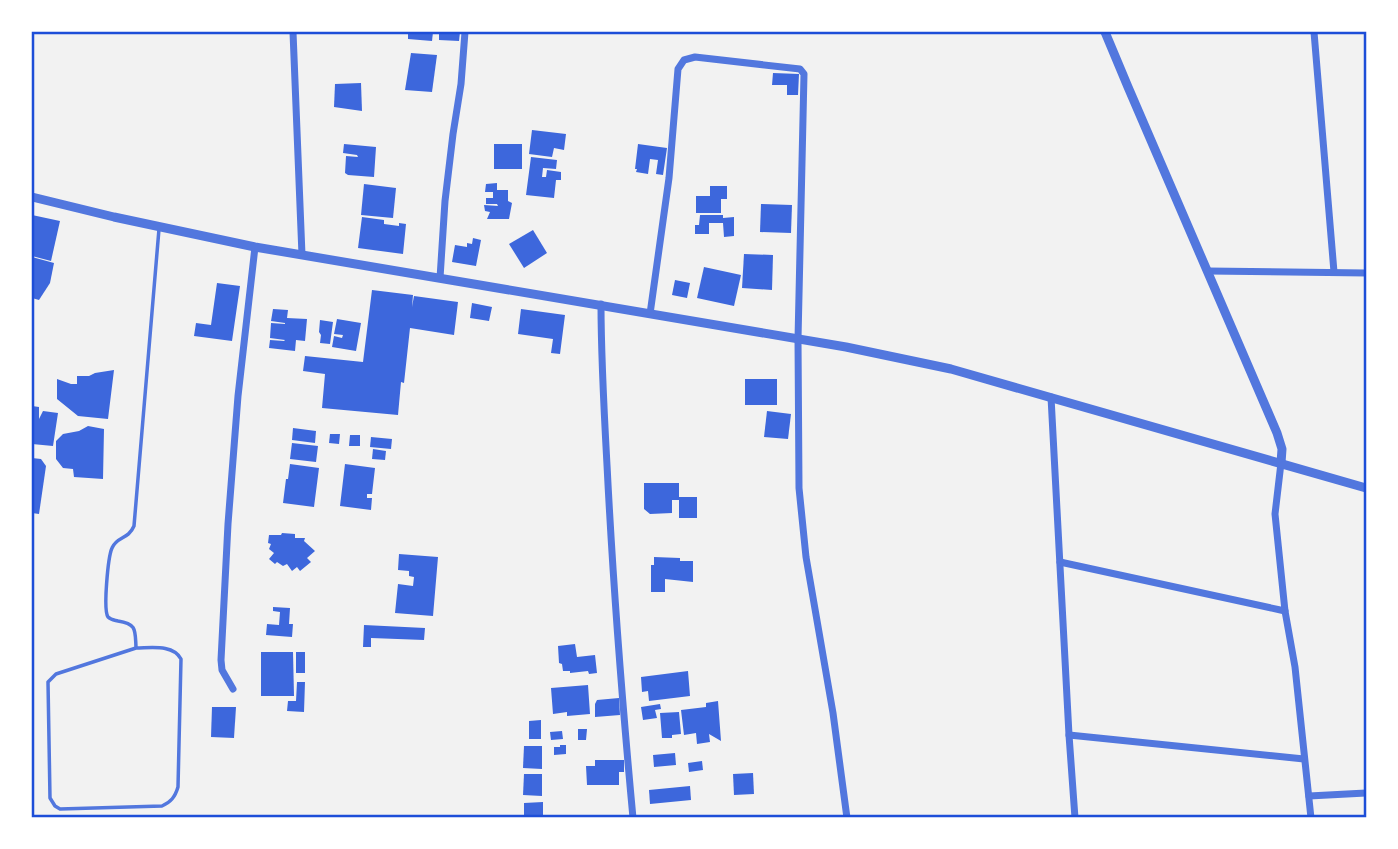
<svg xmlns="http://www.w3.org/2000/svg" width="1398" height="849" font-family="'DM Sans',sans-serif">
<rect width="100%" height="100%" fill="#f2f2f2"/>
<g fill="#3d67dc">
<polygon points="408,32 433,32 432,41 408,39"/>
<polygon points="439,32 460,32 459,41 439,40"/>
<polygon points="411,53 437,55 432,92 405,90"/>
<polygon points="773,73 799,74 798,95 787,95 787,85 772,85"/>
<polygon points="361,83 362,111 334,107 335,84"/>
<polygon points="532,130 566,134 564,150 554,148 552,157 529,154"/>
<polygon points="344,144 376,147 374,177 348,175 345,173 346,156 358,157 357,155 343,153"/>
<rect x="494" y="144" width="28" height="25"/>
<polygon points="638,144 667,148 663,175 656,174 658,160 650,159 648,174 636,172 637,169 635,169"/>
<polygon points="531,157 557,160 556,169 543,168 542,177 546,177 547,170 561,172 561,180 556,180 554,198 526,195"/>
<polygon points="497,183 497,190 508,190 508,201 512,203 509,219 487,219 490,212 485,211 484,205 498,206 497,204 486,204 486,198 493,198 493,192 485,192 486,184"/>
<polygon points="364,184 396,188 393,218 361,215"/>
<polygon points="710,186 727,186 727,199 721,199 721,213 696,213 696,196 710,196"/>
<polygon points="761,204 792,205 791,233 760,232"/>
<polygon points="32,215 60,221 51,261 32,256"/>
<polygon points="700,215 723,215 723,218 734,217 734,236 724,237 723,223 709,223 709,234 695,234 695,225 699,225"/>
<polygon points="362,217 384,220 384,224 399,226 399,223 406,224 403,254 358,248"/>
<polygon points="533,230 547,253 524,268 509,244"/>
<polygon points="473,238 481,240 476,266 452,262 455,245 467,247 467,243 472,244"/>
<polygon points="744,254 773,255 772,290 742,288"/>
<polygon points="32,257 54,263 50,283 39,300 32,298"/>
<polygon points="704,267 741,275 734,306 697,298"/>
<polygon points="675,280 690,283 687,298 672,295"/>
<polygon points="217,283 240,286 232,341 194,336 196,323 211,325"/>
<polygon points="372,290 413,295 412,307 414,296 458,302 454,335 410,328 404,383 401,382 398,415 322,408 325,374 303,371 305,356 363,362"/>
<polygon points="472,303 492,307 489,321 470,318"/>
<polygon points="273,309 288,310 287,318 307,319 305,341 296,340 295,351 269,348 270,340 284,341 285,340 270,338 271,323 285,324 285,323 271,321"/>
<polygon points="521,309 565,315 560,354 551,353 553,339 518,334"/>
<polygon points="337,319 361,323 356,351 332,347 334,336 342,338 343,335 334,334"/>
<polygon points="320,320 333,322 330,344 320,343 321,335 319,332"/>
<polygon points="114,370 108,419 78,416 57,399 57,379 71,384 77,384 77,376 89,376 95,373"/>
<rect x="745" y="379" width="32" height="26"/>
<polygon points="32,406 39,407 39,419 43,411 58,413 53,446 32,444"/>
<polygon points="767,411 791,414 788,439 764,437"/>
<polygon points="88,426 104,429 103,479 74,477 73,469 63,468 56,459 56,441 63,434 79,431"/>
<polygon points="293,428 316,431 315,443 292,440"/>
<polygon points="330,434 340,434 339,444 329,443"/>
<polygon points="350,435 360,435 360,446 349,446"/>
<polygon points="371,437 392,439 391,449 370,447"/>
<polygon points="292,443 318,446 316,462 290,459"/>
<polygon points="373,449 386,451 385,460 372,459"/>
<polygon points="32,458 41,459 46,466 39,514 32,513"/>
<polygon points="290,464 319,468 314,507 283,503 286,479 288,479"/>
<polygon points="345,464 375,468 372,494 367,494 367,498 372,498 371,510 340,506"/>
<polygon points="644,483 679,483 679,497 697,497 697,518 679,518 679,500 672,500 672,513 650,514 644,509"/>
<polygon points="282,533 295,534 295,538 305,538 304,541 315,551 307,558 311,562 300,571 297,567 292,571 287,564 283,566 277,562 275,564 269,559 274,553 269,549 271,544 268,543 269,535 281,535"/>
<polygon points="399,554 438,557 433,616 395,613 398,584 413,586 414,577 409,576 409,571 398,570"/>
<polygon points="654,557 680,558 680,561 693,561 693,582 665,579 665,592 651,592 651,565 654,565"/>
<polygon points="273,607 290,608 289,624 293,624 292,637 266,635 267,624 279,625 280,612 273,611"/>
<polygon points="364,625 425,628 424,640 371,638 371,647 363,647"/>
<polygon points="575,644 577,657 595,655 597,673 589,674 588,671 570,673 570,671 563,671 562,664 559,663 558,646"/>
<polygon points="261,652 293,652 294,696 261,696"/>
<rect x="296" y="652" width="9" height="21"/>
<polygon points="688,671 690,696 649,701 648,691 642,692 641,677"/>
<polygon points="297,682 305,682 304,712 287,711 288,701 296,701"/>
<polygon points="588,685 590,714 567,716 567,712 553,714 551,688"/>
<polygon points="619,698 620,715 595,717 595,704 597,700"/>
<polygon points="718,701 721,741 709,734 710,742 697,744 696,733 684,735 681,710 706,707 706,703"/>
<polygon points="660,704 661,709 655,710 657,718 643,720 641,707"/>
<polygon points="212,707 236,707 234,738 211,737"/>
<polygon points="679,712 681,734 672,735 672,738 662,738 660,713"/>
<polygon points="541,720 541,739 529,739 529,721"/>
<polygon points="578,729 587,729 586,740 578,740"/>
<polygon points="562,731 563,739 551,740 550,732"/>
<polygon points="560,745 566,745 566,754 554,755 554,747 560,747"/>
<polygon points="524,746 542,746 542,769 523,768"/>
<polygon points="675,753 676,765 654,767 653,755"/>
<polygon points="595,760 624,760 624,772 619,772 619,785 587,785 586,766 595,766"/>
<polygon points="702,761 703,770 689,772 688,763"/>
<polygon points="753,773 754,794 734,795 733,774"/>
<polygon points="524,774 542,774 542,796 523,795"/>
<polygon points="690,786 691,800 650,804 649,790"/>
<polygon points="543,802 543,818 524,818 524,803"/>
</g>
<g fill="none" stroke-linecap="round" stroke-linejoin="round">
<g stroke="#5277de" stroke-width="3.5">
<path d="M136 647C135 630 137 624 118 621 114 620 111 620 108 617 103 610 108 557 112 548 117 536 128 540 134 526L159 229"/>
<path d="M136 648C151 648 173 644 181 659L178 787C175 797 171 802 162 806L60 809 55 806 50 798 48 682 56 674Z"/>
</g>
<g stroke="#5277de" stroke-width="7">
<polyline points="293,32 302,255"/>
<polyline points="1314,32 1334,272"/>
<polyline points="1208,271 1366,273"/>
<polyline points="440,278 445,201 453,134 461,84 465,32"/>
<path d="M601 304C601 358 604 411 607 465 613 583 622 700 633 818"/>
<polyline points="650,314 669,178 678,69 684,60 695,57 800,69 804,74 798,339 799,488 806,557 833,713 847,818"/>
<polyline points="1051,397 1069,735 1075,818"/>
<polyline points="1281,463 1275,514 1285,611 1295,667 1311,818"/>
<polyline points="1060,562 1285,611"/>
<polyline points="233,689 222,670 221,660 228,524 238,396 255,247"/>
<polyline points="1069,735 1304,759"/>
<polyline points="1309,796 1366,793"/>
</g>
<g stroke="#5277de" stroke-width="9">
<polyline points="1105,32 1128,87 1277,433 1282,449 1281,463"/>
<polyline points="32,197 114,217 255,247 846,347 951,369 1366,488"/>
</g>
</g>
<rect width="1398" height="849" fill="none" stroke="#ffffff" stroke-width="66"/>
<rect x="33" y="33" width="1332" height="783" fill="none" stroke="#1d4ed8" stroke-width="2.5"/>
</svg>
